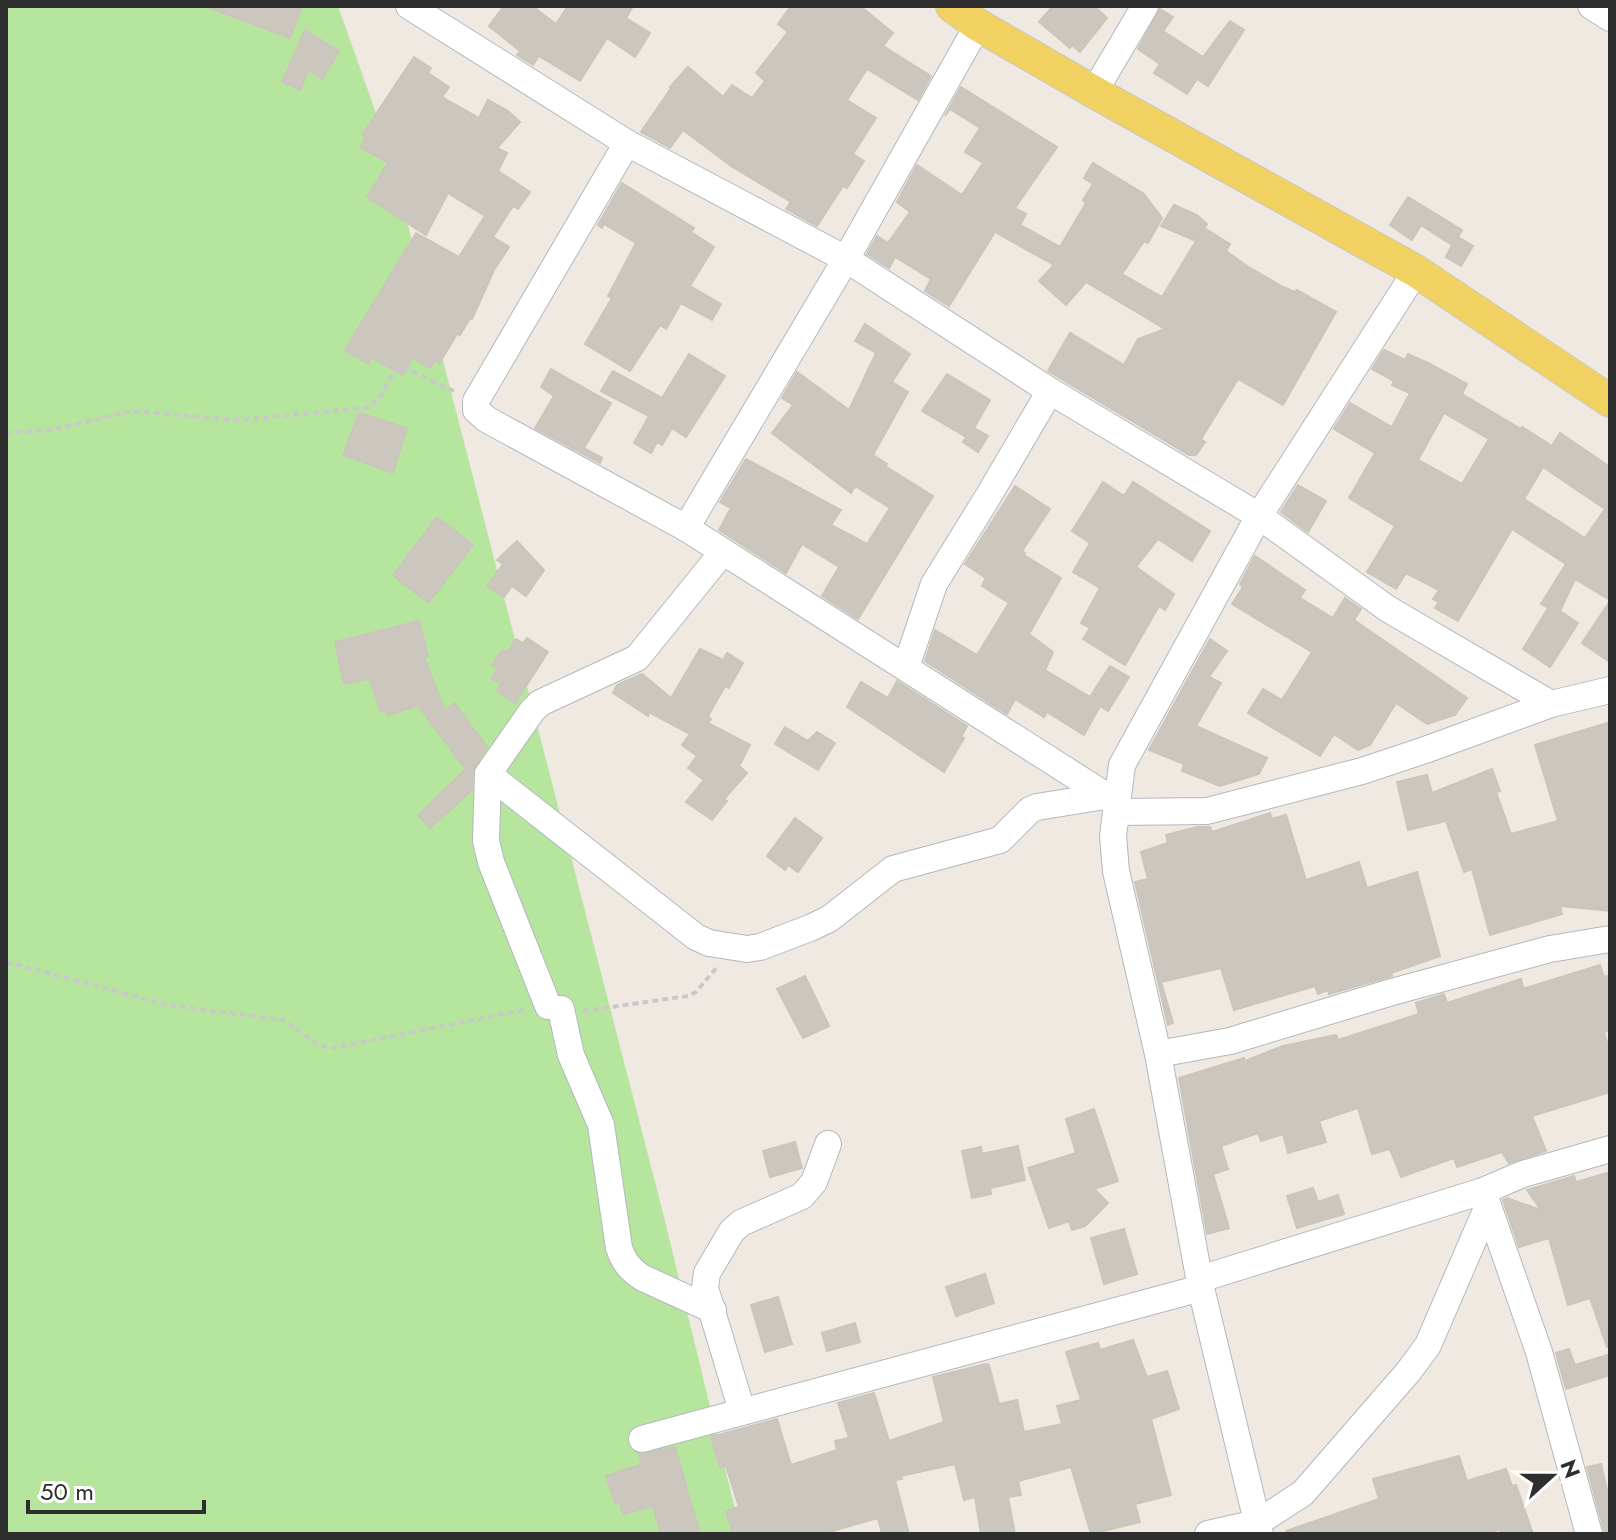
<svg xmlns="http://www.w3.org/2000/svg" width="1616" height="1540" font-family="Jost,sans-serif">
<rect width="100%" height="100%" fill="#efe9e1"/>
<polygon fill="#b6e59e" points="6,6 338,6 387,144 663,1213 741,1534 9,1534 6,1526"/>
<g fill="#cbc7bf" stroke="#cbc5ba" stroke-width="2" fill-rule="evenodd">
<polygon points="210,6 302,6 290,38 210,8"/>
<polygon points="504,6 532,6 556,24 568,6 633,6 626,18 650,33 635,57 607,38 580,81 539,56 533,65 517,55 520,51 489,26"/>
<polygon points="791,6 860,6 893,33 883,46 931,76 918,100 867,69 847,100 876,118 853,154 864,161 847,188 843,186 817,226 786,209 791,202 731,166 683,130 670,148 641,132 671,88 670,87 688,67 723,97 732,85 752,98 765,81 756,73 788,32 778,24"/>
<polygon points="1053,6 1094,6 1107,18 1080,52 1072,45 1070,48 1039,22"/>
<polygon points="1160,9 1173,17 1163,31 1203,57 1230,21 1244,30 1208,86 1197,79 1187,94 1154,73 1160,64 1138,49"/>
<polygon points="305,30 339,51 322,79 309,70 300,90 282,82"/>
<polygon points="414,57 431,68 428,73 449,87 442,97 479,118 488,100 508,111 520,122 497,148 507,153 498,171 530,192 518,209 513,206 493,237 509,247 494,270 472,319 470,318 460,335 457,334 439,364 434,361 430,368 412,358 403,375 372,358 368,364 345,350 416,233 459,257 485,216 448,193 426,235 367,197 388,163 360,147 366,137 362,135"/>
<polygon points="961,87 1057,147 1015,208 1026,214 1020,225 1060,247 1086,203 1083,200 1093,184 1084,178 1093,163 1144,194 1162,218 1148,243 1144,241 1122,274 1162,297 1204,228 1230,244 1226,251 1247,266 1281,286 1295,292 1297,290 1336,312 1283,405 1238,379 1201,439 1205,442 1196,455 1189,455 1048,371 1070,333 1124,365 1138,339 1165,329 1086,282 1066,305 1039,281 1054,265 995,232 949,306 925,291 931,279 895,257 889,268 867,254 877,236 888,243 910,212 897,202 917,165 962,195 983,163 965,152 980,128 950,109 945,116"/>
<polygon points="622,183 694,228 691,232 714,247 690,286 721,304 712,320 681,303 666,329 660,325 630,371 585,344 612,298 608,296 636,243 604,224 602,228 598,225"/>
<polygon points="1408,197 1462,230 1458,237 1473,246 1461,266 1446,257 1452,245 1421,225 1412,240 1390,225"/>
<polygon points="1174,205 1197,215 1207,224 1194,240 1161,226"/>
<polygon points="865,324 910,354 892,382 908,392 873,455 887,464 885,466 933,496 858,619 822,596 839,567 802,544 786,573 719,530 731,508 720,502 746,459 841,510 831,525 867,544 890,508 855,486 851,493 772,433 793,405 782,398 797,372 849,410 876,353 855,341"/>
<path d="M1384 350 1405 360 1408 354 1428 363 1467 384 1462 394 1521 429 1522 427 1552 446 1560 433 1610 467V600L1575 579 1560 611 1578 623 1550 667 1523 649 1548 608 1541 604 1566 564 1512 529 1458 621 1435 608 1439 602 1433 599 1439 590 1406 573 1396 589 1367 572 1395 526 1349 498 1375 453 1334 429 1350 403 1392 427 1410 393 1392 385 1394 381 1372 369ZM1444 413 1489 439 1462 484 1418 460ZM1543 467 1605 509 1585 538 1524 499Z"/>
<polygon points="689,354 725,376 686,437 672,428 662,445 657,442 651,453 634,443 649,416 601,391 613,371 662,398"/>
<polygon points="551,369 611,403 584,448 602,458 600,463 535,428 554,396 541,387"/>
<polygon points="947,374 990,400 974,428 988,436 978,452 963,442 966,437 922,411"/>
<polygon points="359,413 407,428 393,473 343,455"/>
<polygon points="1103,482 1124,496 1133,482 1210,531 1192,561 1158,539 1136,567 1174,594 1165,610 1159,606 1125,665 1083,639 1090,628 1081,623 1100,588 1073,572 1090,543 1072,531"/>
<polygon points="1298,485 1326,501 1308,532 1281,512"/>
<polygon points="1015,486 1050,509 1022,551 1025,553 1024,555 1061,578 1029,634 1053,652 1045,670 1090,697 1110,666 1129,677 1108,711 1100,706 1084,735 1047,712 1044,717 1015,699 1007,714 925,661 935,630 977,655 1009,603 982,586 986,578 965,564"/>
<polygon points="437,517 473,545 428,603 393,575"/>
<polygon points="517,541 544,570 526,596 512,586 504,597 487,586 503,564 497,560"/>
<polygon points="1255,556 1305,590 1300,598 1333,618 1345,598 1361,609 1354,620 1467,698 1455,715 1427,724 1396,703 1370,745 1358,750 1334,734 1320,756 1248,713 1263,689 1282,700 1312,652 1232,604 1243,587 1240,584"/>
<polygon points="1610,601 1610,662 1582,643"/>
<polygon points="419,621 428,656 424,657 445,711 454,703 487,747 472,771 472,790 430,828 418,815 466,769 418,706 387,715 385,710 381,712 369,679 344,684 335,642"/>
<polygon points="527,638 548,652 515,703 497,691 501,684 491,678 498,669 492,665 502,650 507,653 516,639 523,643"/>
<polygon points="1210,639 1227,651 1209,677 1221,683 1196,726 1267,758 1259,774 1220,786 1182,771 1184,764 1149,750"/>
<polygon points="700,649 723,660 727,653 743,663 729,688 725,686 708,716 711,719 708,723 750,745 739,766 747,773 724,799 727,801 712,820 686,802 704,780 688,768 697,756 682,745 690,734 649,712 648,716 613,693 617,685 642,674 671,698"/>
<polygon points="897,681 967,726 961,737 964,738 944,772 847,707 861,682 888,698"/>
<polygon points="1610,722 1610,911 1560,906 1562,914 1490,935 1472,869 1464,872 1446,821 1408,830 1397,782 1427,775 1432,793 1492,769 1500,791 1496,792 1511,834 1558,821 1535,745"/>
<polygon points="785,727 808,741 817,732 835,743 818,770 775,744"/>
<polygon points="1270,813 1272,819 1286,815 1306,880 1359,862 1367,888 1417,872 1440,956 1391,973 1392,976 1329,994 1328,990 1318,994 1315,986 1234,1010 1221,968 1161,982 1173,1023 1168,1025 1135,882 1148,879 1141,852 1168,843 1166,835 1197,827 1210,827 1212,832"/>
<polygon points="795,818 822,838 798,872 788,865 785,870 767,856"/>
<polygon points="1600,965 1604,977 1610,975 1610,1030 1604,1032 1610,1053 1610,1092 1532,1116 1546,1151 1509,1163 1502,1152 1457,1167 1454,1158 1401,1177 1390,1149 1372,1154 1358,1108 1319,1121 1326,1142 1288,1153 1283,1134 1261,1141 1258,1133 1221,1146 1228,1169 1213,1174 1229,1228 1207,1234 1179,1078 1244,1058 1245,1061 1283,1046 1336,1035 1338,1040 1419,1014 1416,1003 1444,994 1447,1003 1521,979 1523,987 1526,988"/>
<polygon points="805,976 829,1026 803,1038 777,989"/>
<polygon points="1094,1109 1118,1181 1094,1189 1108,1203 1085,1226 1072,1230 1069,1221 1049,1228 1028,1168 1076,1153 1066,1119"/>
<polygon points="795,1142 802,1168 770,1177 763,1151"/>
<polygon points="1018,1146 1025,1180 990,1188 991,1194 972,1198 962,1151 981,1147 982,1154"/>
<polygon points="1610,1172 1610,1346 1607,1347 1590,1298 1568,1305 1549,1238 1519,1247 1503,1200 1507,1198 1541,1210 1527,1190 1574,1176 1576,1182"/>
<polygon points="1313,1188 1318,1202 1338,1195 1344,1214 1297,1228 1287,1196"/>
<polygon points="1124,1229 1137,1274 1104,1284 1091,1238"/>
<polygon points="985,1274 994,1303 956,1316 946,1287"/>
<polygon points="778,1297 792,1344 765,1352 751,1305"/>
<polygon points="855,1323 860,1342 827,1351 822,1333"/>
<polygon points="1133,1340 1147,1377 1167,1371 1179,1409 1151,1419 1171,1495 1135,1504 1140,1522 1091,1534 1071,1467 1018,1481 1021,1495 1008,1497 1015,1534 981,1534 975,1497 964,1500 955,1464 901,1476 902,1479 895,1480 909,1534 882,1534 878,1518 832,1531 833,1534 733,1534 726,1511 739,1507 726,1466 720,1468 711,1437 777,1419 791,1465 837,1450 835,1441 849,1438 838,1403 874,1393 889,1441 944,1422 933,1377 986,1364 989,1365 999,1404 1017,1400 1024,1432 1062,1424 1057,1406 1081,1400 1066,1352 1098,1343 1100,1350"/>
<polygon points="1569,1349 1575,1365 1610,1354 1610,1375 1566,1389 1556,1353"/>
<polygon points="675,1447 700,1534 661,1534 653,1506 623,1514 620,1502 615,1504 606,1476 642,1464 639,1455"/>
<polygon points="1459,1456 1467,1481 1506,1469 1512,1486 1516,1485 1533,1534 1501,1534 1500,1529 1487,1534 1286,1534 1286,1531 1379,1499 1373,1479"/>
<polygon points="1601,1464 1610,1503 1610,1534 1605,1534 1587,1467"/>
</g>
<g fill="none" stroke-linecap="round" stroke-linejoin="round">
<defs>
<g id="minor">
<polyline points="409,6 627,143 846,259 1050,391 1259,516 1388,609 1551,704"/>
<polyline points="1591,6 1610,18"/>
<polyline points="1094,92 1145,6"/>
<polyline points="627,143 476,401 476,410 486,419 686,528 1116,802"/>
<polyline points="686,528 846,259 978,25"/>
<polyline points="906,667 934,584 989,495 1050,391"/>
<polyline points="488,774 696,937 709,943 747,949 760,947 810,928 829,919 893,869 1000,840 1030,810 1037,807 1105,796"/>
<polyline points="1116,812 1207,811 1362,771 1425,750 1551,704 1610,690"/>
<polyline points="548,1006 491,862 486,841 488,774 532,711 540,703 637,658 722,553"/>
<path d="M561 1009 571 1055 601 1125 619 1248C624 1262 630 1270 643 1278L713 1310"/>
<polyline points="1158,1054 1230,1041 1392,992 1550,949 1610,939"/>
<polyline points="1485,1197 1539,1352 1589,1534"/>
<polyline points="1200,1279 1483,1191 1523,1174 1610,1149"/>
<polyline points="742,1411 705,1288 707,1273 732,1231 741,1223 802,1196 814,1182 828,1144"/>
<polyline points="642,1439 1201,1288"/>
<polyline points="1208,1534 1257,1523 1303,1493 1409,1371 1428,1345 1488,1206"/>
<polyline points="1260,1534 1201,1288 1158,1054 1116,871 1113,836 1122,765 1259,516 1416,271"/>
</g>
<polyline id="major" points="952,6 978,25 1094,92 1416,271 1610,401"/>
</defs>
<use href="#minor" stroke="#b4b7c1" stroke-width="28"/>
<use href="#major" stroke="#c9c9c9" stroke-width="34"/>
<g stroke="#c9c9c9" stroke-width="4" stroke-dasharray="6 4" stroke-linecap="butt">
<path d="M6 433 51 430 132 411 237 420 366 408C385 400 385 377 402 367L454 391"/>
<polyline points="6,962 168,1005 284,1020 319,1045 333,1048 524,1010"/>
<polyline points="583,1011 688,996 696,992 717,967"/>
</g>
<use href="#minor" stroke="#fff" stroke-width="26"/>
<use href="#major" stroke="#f2d163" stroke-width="32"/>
</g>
<rect width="1616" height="1540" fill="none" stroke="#2e2e2e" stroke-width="16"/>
<g transform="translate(1552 1476) rotate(69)" stroke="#ffffff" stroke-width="6" paint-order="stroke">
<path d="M0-6L14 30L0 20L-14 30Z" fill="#2e2e2e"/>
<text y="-12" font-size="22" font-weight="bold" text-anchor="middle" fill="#2e2e2e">N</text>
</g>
<path d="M28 1500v12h176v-12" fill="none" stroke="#2e2e2e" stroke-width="4"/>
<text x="40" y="1500" font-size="24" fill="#2e2e2e" stroke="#ffffff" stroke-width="6" paint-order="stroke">50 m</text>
</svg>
